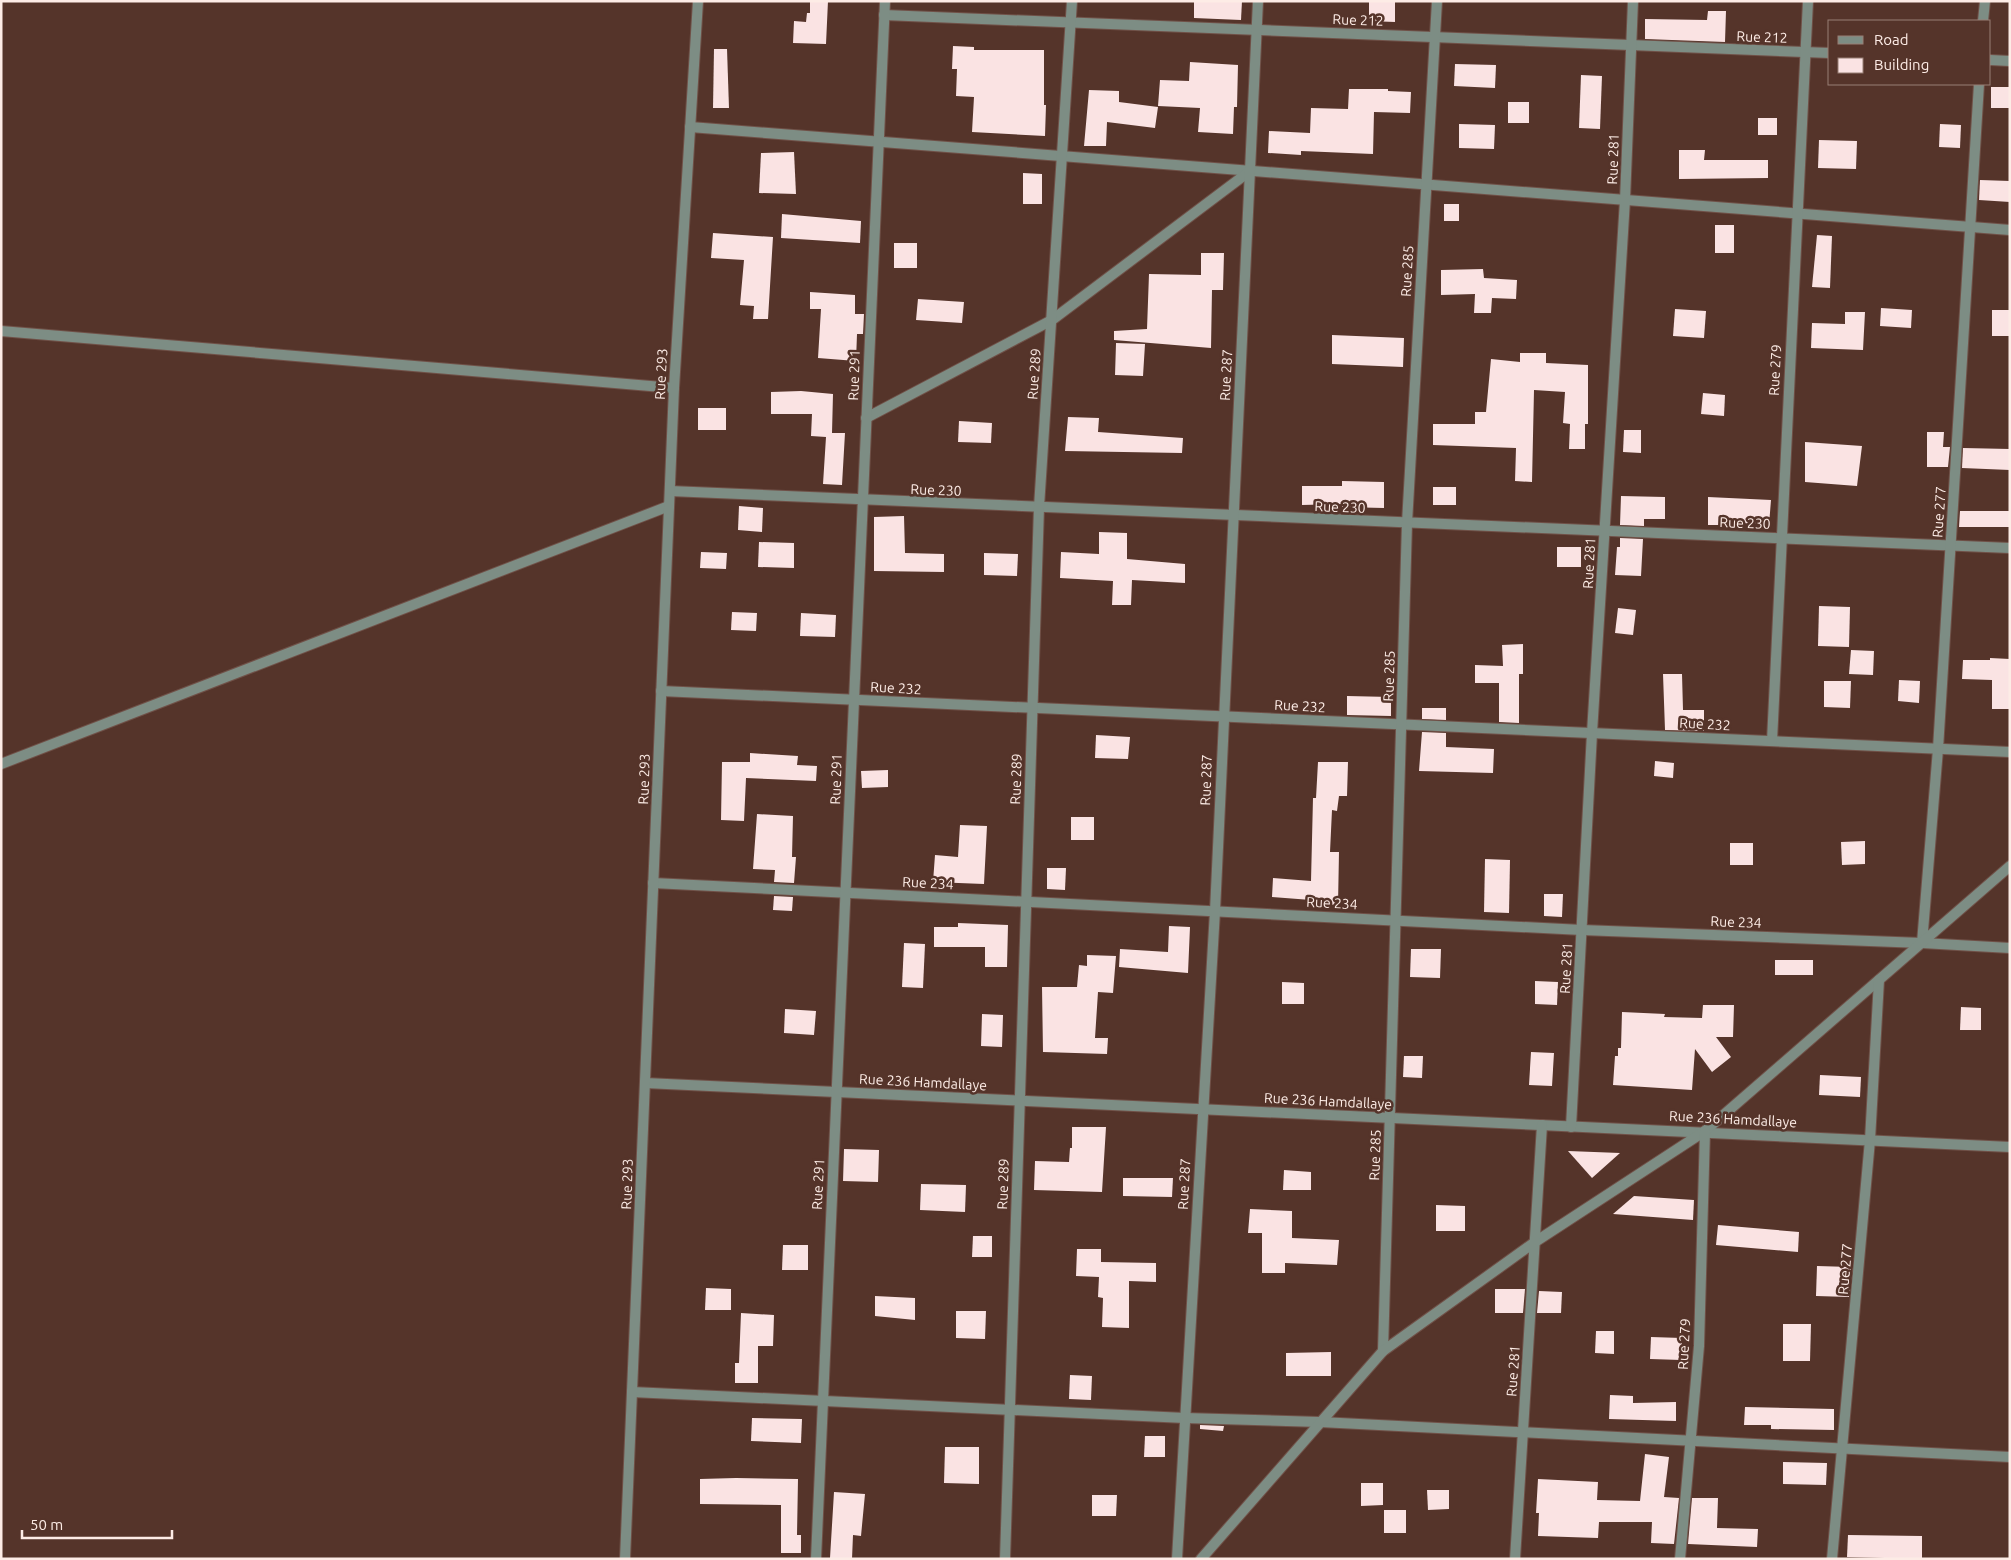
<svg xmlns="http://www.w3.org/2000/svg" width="2011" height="1560" font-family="Ubuntu,sans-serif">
<rect width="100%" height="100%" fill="#55342a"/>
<g fill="#fae3e3">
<polygon points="810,1 828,1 826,44 793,43 794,21 806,22 807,13 810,13"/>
<polygon points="1194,1 1242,1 1241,20 1194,18"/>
<polygon points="1369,1 1395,1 1395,22 1369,21"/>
<polygon points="1708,11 1726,11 1725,42 1645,39 1645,19 1707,20"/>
<polygon points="953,46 974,47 974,50 1044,50 1044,105 1046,105 1045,136 972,132 974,97 956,96 957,69 952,69"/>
<polygon points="714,49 727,49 729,108 713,108"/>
<polygon points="1190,62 1238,65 1237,107 1234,107 1233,134 1198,132 1200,108 1158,106 1160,80 1189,81"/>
<polygon points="1455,64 1496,65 1495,88 1454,86"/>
<polygon points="1581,75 1602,76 1600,129 1579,128"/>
<rect x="1991" y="87" width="19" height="21"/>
<polygon points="1349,89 1388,89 1388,91 1411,92 1410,113 1374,112 1373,154 1301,151 1301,155 1268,153 1269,131 1310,133 1311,108 1348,109"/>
<polygon points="1089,90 1119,91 1119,102 1158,107 1155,128 1107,122 1106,146 1084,146"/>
<rect x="1508" y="102" width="21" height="21"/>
<rect x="1758" y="118" width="19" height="17"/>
<polygon points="1459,124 1495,125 1494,149 1459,148"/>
<polygon points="1940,124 1961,125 1960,148 1939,147"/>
<polygon points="1819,140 1857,141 1856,169 1818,168"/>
<polygon points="1679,150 1705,150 1704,160 1768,160 1768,178 1679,179"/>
<polygon points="794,152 796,194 759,193 761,153"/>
<polygon points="1023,173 1042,174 1042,204 1023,204"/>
<polygon points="1980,180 2010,181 2010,202 1979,200"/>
<rect x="1444" y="204" width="15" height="17"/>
<polygon points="782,214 861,221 860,243 781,238"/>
<rect x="1715" y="225" width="19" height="28"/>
<polygon points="713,233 773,237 768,319 753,319 754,306 740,305 744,260 711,258"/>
<polygon points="1817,235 1832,236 1830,288 1812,287"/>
<rect x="894" y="243" width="23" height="25"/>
<polygon points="1201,253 1224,253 1223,290 1212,290 1211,348 1114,340 1114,331 1147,329 1149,274 1201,275"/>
<polygon points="1483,269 1484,278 1517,280 1516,299 1492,298 1491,313 1474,313 1475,294 1441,295 1441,270"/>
<polygon points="810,292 855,295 855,314 864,314 863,334 857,334 856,361 818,358 821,309 810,309"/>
<polygon points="918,299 964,302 962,323 916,320"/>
<polygon points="1881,308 1912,310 1911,328 1880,326"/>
<polygon points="1675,309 1706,311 1704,338 1673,336"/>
<rect x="1992" y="310" width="18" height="26"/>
<polygon points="1845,312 1865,312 1863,350 1811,348 1812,323 1845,324"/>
<polygon points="1332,335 1404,338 1403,367 1332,364"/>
<polygon points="1116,343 1145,344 1143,376 1115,375"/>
<polygon points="1520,353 1546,353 1546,363 1588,365 1588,424 1585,424 1585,449 1569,449 1570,424 1563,423 1565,392 1534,390 1532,482 1515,481 1516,448 1433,445 1433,424 1475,424 1475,412 1486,412 1491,359 1520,362"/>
<polygon points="801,391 833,394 832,433 845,433 842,485 823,484 826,437 811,436 812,414 771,414 771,392"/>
<polygon points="1703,393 1725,395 1724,416 1701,414"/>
<rect x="698" y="408" width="28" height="22"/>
<polygon points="1068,417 1099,418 1098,432 1183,438 1182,453 1065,451"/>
<polygon points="959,421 992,423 991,443 958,442"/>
<polygon points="1624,430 1641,430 1641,453 1623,452"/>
<polygon points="1927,432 1944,432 1943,447 1950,447 1948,467 1927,467"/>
<polygon points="1805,442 1862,446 1857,486 1805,482"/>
<polygon points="1963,448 2010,449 2010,470 1962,468"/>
<polygon points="1342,481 1384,482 1384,508 1342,507 1342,504 1302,505 1302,486 1342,486"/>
<rect x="1433" y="487" width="23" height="18"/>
<polygon points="1621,496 1665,497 1665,519 1644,519 1644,526 1620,525"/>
<polygon points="1708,497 1771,500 1769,525 1730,522 1730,525 1708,525"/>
<polygon points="739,506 763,508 762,532 738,530"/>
<polygon points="1960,511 2010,511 2010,527 1959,527"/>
<polygon points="904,516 905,553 944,554 944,572 874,571 874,517"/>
<polygon points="1099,532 1127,533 1127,559 1185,564 1185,583 1132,580 1131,605 1112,605 1113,581 1060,578 1061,552 1099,554"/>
<polygon points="1620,538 1643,539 1641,576 1615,575 1617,547 1620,547"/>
<polygon points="759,542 794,543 794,568 758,567"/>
<rect x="1557" y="547" width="24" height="20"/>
<polygon points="701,552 727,553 726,569 700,568"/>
<polygon points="984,553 1018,554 1017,576 984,575"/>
<polygon points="1819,606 1850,607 1849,647 1818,646"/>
<polygon points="1618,608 1636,610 1633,635 1615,633"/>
<polygon points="732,612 757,613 756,631 731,630"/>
<polygon points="801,613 836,615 835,637 800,636"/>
<polygon points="1523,644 1523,674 1519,674 1519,723 1499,722 1499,683 1475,683 1475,665 1503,666 1502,645"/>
<polygon points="1851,650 1874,651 1873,675 1849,674"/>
<polygon points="1990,658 2010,659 2010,709 1992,709 1992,680 1962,679 1963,660 1990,660"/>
<polygon points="1663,674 1682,674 1683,710 1704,710 1704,731 1665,730"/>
<polygon points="1899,680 1920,681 1919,703 1898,701"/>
<polygon points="1824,681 1851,681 1850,708 1824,707"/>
<polygon points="1347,696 1391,697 1391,716 1347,715"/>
<polygon points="1422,708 1446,708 1446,720 1422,719"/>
<polygon points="1422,732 1446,733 1446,747 1494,749 1493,773 1419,771"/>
<polygon points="1096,735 1130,737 1128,759 1095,758"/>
<polygon points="750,753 798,756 797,765 817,766 816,781 746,778 744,821 721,820 722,762 750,762"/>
<polygon points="1655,761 1674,763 1673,778 1654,776"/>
<polygon points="1318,762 1348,762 1347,796 1339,796 1337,811 1332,810 1330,852 1339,852 1338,905 1311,904 1311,900 1272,897 1273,878 1311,881 1313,798 1316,798"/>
<polygon points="888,770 888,787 862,788 861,771"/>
<polygon points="757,814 793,816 792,857 796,857 794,883 774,882 775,870 753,869"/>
<rect x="1071" y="817" width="23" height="23"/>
<polygon points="960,825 987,826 984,884 933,882 935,855 958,857"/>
<polygon points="1865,841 1865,864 1842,865 1841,842"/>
<rect x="1730" y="843" width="23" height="22"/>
<polygon points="1485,859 1510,860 1509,913 1484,912"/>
<polygon points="1047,868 1066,868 1065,890 1047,889"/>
<polygon points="1544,894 1563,894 1562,917 1544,916"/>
<polygon points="774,896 793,897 792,911 773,910"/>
<polygon points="958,923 1008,925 1007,967 985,967 985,947 934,947 934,927 958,927"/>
<polygon points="1169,926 1190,927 1188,973 1119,967 1120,949 1168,952"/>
<polygon points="904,943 925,944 923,988 902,987"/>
<polygon points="1411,949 1441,949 1440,978 1410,977"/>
<polygon points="1087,955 1116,956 1113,993 1098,992 1095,1038 1108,1038 1107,1054 1043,1052 1042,987 1077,987 1079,965 1087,966"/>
<rect x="1775" y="960" width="38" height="15"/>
<polygon points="1535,981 1558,982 1557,1005 1535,1004"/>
<polygon points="1282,982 1304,983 1304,1004 1282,1004"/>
<polygon points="1703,1005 1734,1005 1733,1037 1716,1037 1731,1057 1712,1072 1695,1049 1692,1090 1613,1085 1615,1056 1618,1056 1618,1048 1621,1048 1622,1012 1665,1014 1664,1017 1702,1018"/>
<polygon points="1961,1007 1981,1008 1981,1030 1960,1030"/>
<polygon points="785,1009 816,1011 814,1035 784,1033"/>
<polygon points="982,1014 1003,1015 1002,1047 981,1046"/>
<polygon points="1531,1052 1554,1053 1552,1086 1529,1085"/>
<polygon points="1404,1056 1423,1056 1422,1078 1403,1077"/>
<polygon points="1820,1075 1861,1077 1860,1097 1819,1095"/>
<polygon points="1072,1127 1106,1127 1102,1192 1034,1190 1035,1161 1069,1162 1070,1148 1072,1148"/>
<polygon points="844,1149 879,1150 878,1182 843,1181"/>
<polygon points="1568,1151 1620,1153 1592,1178"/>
<polygon points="1284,1170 1311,1172 1311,1190 1283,1190"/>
<polygon points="1123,1178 1173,1178 1172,1197 1123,1196"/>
<polygon points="921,1184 966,1185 965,1212 920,1210"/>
<polygon points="1634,1196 1694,1200 1693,1220 1613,1214"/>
<polygon points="1436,1205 1465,1206 1465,1231 1436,1231"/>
<polygon points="1250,1209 1292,1211 1292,1238 1339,1240 1337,1265 1285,1263 1285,1273 1262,1273 1262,1233 1248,1233"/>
<polygon points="1718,1225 1799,1232 1798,1252 1716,1245"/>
<polygon points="973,1236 992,1236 992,1257 972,1257"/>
<polygon points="783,1245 808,1245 808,1270 782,1270"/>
<polygon points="1077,1249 1101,1249 1101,1262 1156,1263 1156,1282 1129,1281 1129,1328 1102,1327 1103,1298 1098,1297 1099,1277 1076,1276"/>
<polygon points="1817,1266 1851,1267 1849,1297 1816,1296"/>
<polygon points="706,1288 731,1289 731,1310 705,1310"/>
<polygon points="1495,1289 1525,1289 1523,1313 1495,1313"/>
<polygon points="1539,1291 1562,1292 1561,1313 1537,1313"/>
<polygon points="875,1296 915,1298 915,1320 875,1316"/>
<polygon points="956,1311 986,1311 985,1339 956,1338"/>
<polygon points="741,1313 774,1315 773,1346 758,1346 758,1383 735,1383 735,1363 739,1363"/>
<polygon points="1783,1324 1811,1324 1810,1361 1783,1361"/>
<polygon points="1596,1331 1614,1331 1614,1354 1595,1353"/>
<polygon points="1651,1337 1682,1338 1681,1360 1650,1359"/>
<polygon points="1331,1352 1331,1376 1286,1376 1286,1353"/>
<polygon points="1070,1375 1092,1376 1091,1400 1069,1399"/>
<polygon points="1610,1395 1633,1396 1633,1403 1676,1402 1676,1421 1609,1419"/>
<polygon points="1745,1407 1834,1409 1834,1430 1771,1429 1771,1425 1744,1425"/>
<polygon points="752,1418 802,1419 801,1443 751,1441"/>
<polygon points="1200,1425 1224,1426 1223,1431 1200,1429"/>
<polygon points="1145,1436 1165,1436 1165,1457 1144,1457"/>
<polygon points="945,1447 979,1447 979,1484 944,1483"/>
<polygon points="1645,1454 1669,1457 1664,1497 1679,1498 1674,1544 1651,1543 1652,1522 1599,1522 1598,1538 1538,1536 1539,1513 1536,1513 1538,1479 1598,1482 1597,1500 1640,1501"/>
<polygon points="1783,1462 1827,1463 1826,1485 1783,1484"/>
<polygon points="736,1478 798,1479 797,1535 801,1535 801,1553 781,1553 781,1505 700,1504 700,1479"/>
<polygon points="1361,1483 1383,1483 1383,1505 1361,1506"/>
<polygon points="1427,1490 1449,1490 1449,1509 1428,1510"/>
<polygon points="834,1492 865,1494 861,1536 853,1535 852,1559 830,1558"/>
<polygon points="1092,1495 1117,1495 1116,1516 1092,1516"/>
<polygon points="1692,1498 1718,1498 1717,1528 1758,1529 1757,1547 1688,1544"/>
<rect x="1384" y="1510" width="22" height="23"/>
<polygon points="1848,1535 1922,1536 1922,1559 1847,1557"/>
</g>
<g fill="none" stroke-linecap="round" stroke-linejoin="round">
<defs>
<g id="minor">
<polyline points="884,15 1830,53"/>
<polyline points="1983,21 1985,1"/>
<polyline points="1990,60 2010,61"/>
<polyline points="690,127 2010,230"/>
<polyline points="1,331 674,388"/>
<polyline points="866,418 1052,320 1250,171"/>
<polyline points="670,491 2010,548"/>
<polyline points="661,691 2010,752"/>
<polyline points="1772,741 1808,1"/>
<polyline points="1,764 669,506"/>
<polyline points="653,883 1582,930 1922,943 2010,948"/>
<polyline points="1922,943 1938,749 1979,84"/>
<polyline points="645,1083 2010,1147"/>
<polyline points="1571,1127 1592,733 1625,200 1633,1"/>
<polyline points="1383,1351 1407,523 1437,1"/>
<polyline points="632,1392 1185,1418 1320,1422 2010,1457"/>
<polyline points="625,1559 674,388 698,1"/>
<polyline points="816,1559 885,1"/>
<polyline points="1005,1559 1039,507 1072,1"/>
<polyline points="1177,1559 1215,911 1258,1"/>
<polyline points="1201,1559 1383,1351 1535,1242 1705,1131 2010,866"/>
<polyline points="1515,1559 1542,1125"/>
<polyline points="1680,1559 1699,1346 1705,1131"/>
<polyline points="1832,1559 1870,1140 1879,980"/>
</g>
</defs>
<use href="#minor" stroke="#705148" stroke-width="12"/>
<use href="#minor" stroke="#7d8d84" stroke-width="10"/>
</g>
<g text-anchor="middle" stroke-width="5" stroke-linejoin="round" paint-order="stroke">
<g font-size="14" fill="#fdece6" stroke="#55342a">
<text transform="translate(1358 20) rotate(2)" y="5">Rue 212</text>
<text transform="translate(1762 37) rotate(2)" y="5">Rue 212</text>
<text transform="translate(1613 159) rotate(-88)" y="5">Rue 281</text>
<text transform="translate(1407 271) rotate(-87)" y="5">Rue 285</text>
<text transform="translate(1775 370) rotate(-87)" y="5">Rue 279</text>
<text transform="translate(661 374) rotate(-87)" y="5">Rue 293</text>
<text transform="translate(1034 374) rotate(-86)" y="5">Rue 289</text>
<text transform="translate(854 375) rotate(-88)" y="5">Rue 291</text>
<text transform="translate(1226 375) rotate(-87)" y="5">Rue 287</text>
<text transform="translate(936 490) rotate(2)" y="5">Rue 230</text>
<text transform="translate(1340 507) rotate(2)" y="5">Rue 230</text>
<text transform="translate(1939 512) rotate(-86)" y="5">Rue 277</text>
<text transform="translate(1745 523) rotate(2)" y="5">Rue 230</text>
<text transform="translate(1589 563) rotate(-87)" y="5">Rue 281</text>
<text transform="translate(1389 676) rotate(-88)" y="5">Rue 285</text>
<text transform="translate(896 688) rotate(3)" y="5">Rue 232</text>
<text transform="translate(1300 706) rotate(3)" y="5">Rue 232</text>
<text transform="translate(1705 724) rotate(3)" y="5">Rue 232</text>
<text transform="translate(644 779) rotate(-88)" y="5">Rue 293</text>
<text transform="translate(836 779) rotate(-88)" y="5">Rue 291</text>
<text transform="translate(1016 779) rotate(-88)" y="5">Rue 289</text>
<text transform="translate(1206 780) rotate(-88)" y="5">Rue 287</text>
<text transform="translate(928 883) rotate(3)" y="5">Rue 234</text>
<text transform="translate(1332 903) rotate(3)" y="5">Rue 234</text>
<text transform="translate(1736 922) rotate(2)" y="5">Rue 234</text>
<text transform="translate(1566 968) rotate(-87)" y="5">Rue 281</text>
<text transform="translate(923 1082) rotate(3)" y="5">Rue 236 Hamdallaye</text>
<text transform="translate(1328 1101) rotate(3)" y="5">Rue 236 Hamdallaye</text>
<text transform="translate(1733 1119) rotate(3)" y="5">Rue 236 Hamdallaye</text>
<text transform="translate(1375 1155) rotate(-88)" y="5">Rue 285</text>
<text transform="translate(627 1184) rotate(-88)" y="5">Rue 293</text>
<text transform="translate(818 1184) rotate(-87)" y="5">Rue 291</text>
<text transform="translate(1003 1184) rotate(-88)" y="5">Rue 289</text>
<text transform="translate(1184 1184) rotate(-87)" y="5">Rue 287</text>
<text transform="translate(1845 1269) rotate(-85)" y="5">Rue 277</text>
<text transform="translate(1684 1344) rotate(-87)" y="5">Rue 279</text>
<text transform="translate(1513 1371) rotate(-86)" y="5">Rue 281</text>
</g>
</g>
<rect width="2011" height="1560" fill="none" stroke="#fdece6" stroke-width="5"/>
<rect x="1828" y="20" width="162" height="65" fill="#55342a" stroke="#987e75"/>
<rect x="1838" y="36" width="25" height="8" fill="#7d8d84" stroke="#987e75"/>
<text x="1874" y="45" font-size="15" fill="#fdece6">Road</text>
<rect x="1838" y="58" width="25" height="15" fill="#fae3e3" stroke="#987e75"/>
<text x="1874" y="70" font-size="15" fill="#fdece6">Building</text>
<path d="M22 1530v8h150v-8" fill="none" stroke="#fdece6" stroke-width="2.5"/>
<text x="30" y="1530" font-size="15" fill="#fdece6" stroke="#55342a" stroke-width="4" paint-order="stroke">50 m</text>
</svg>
